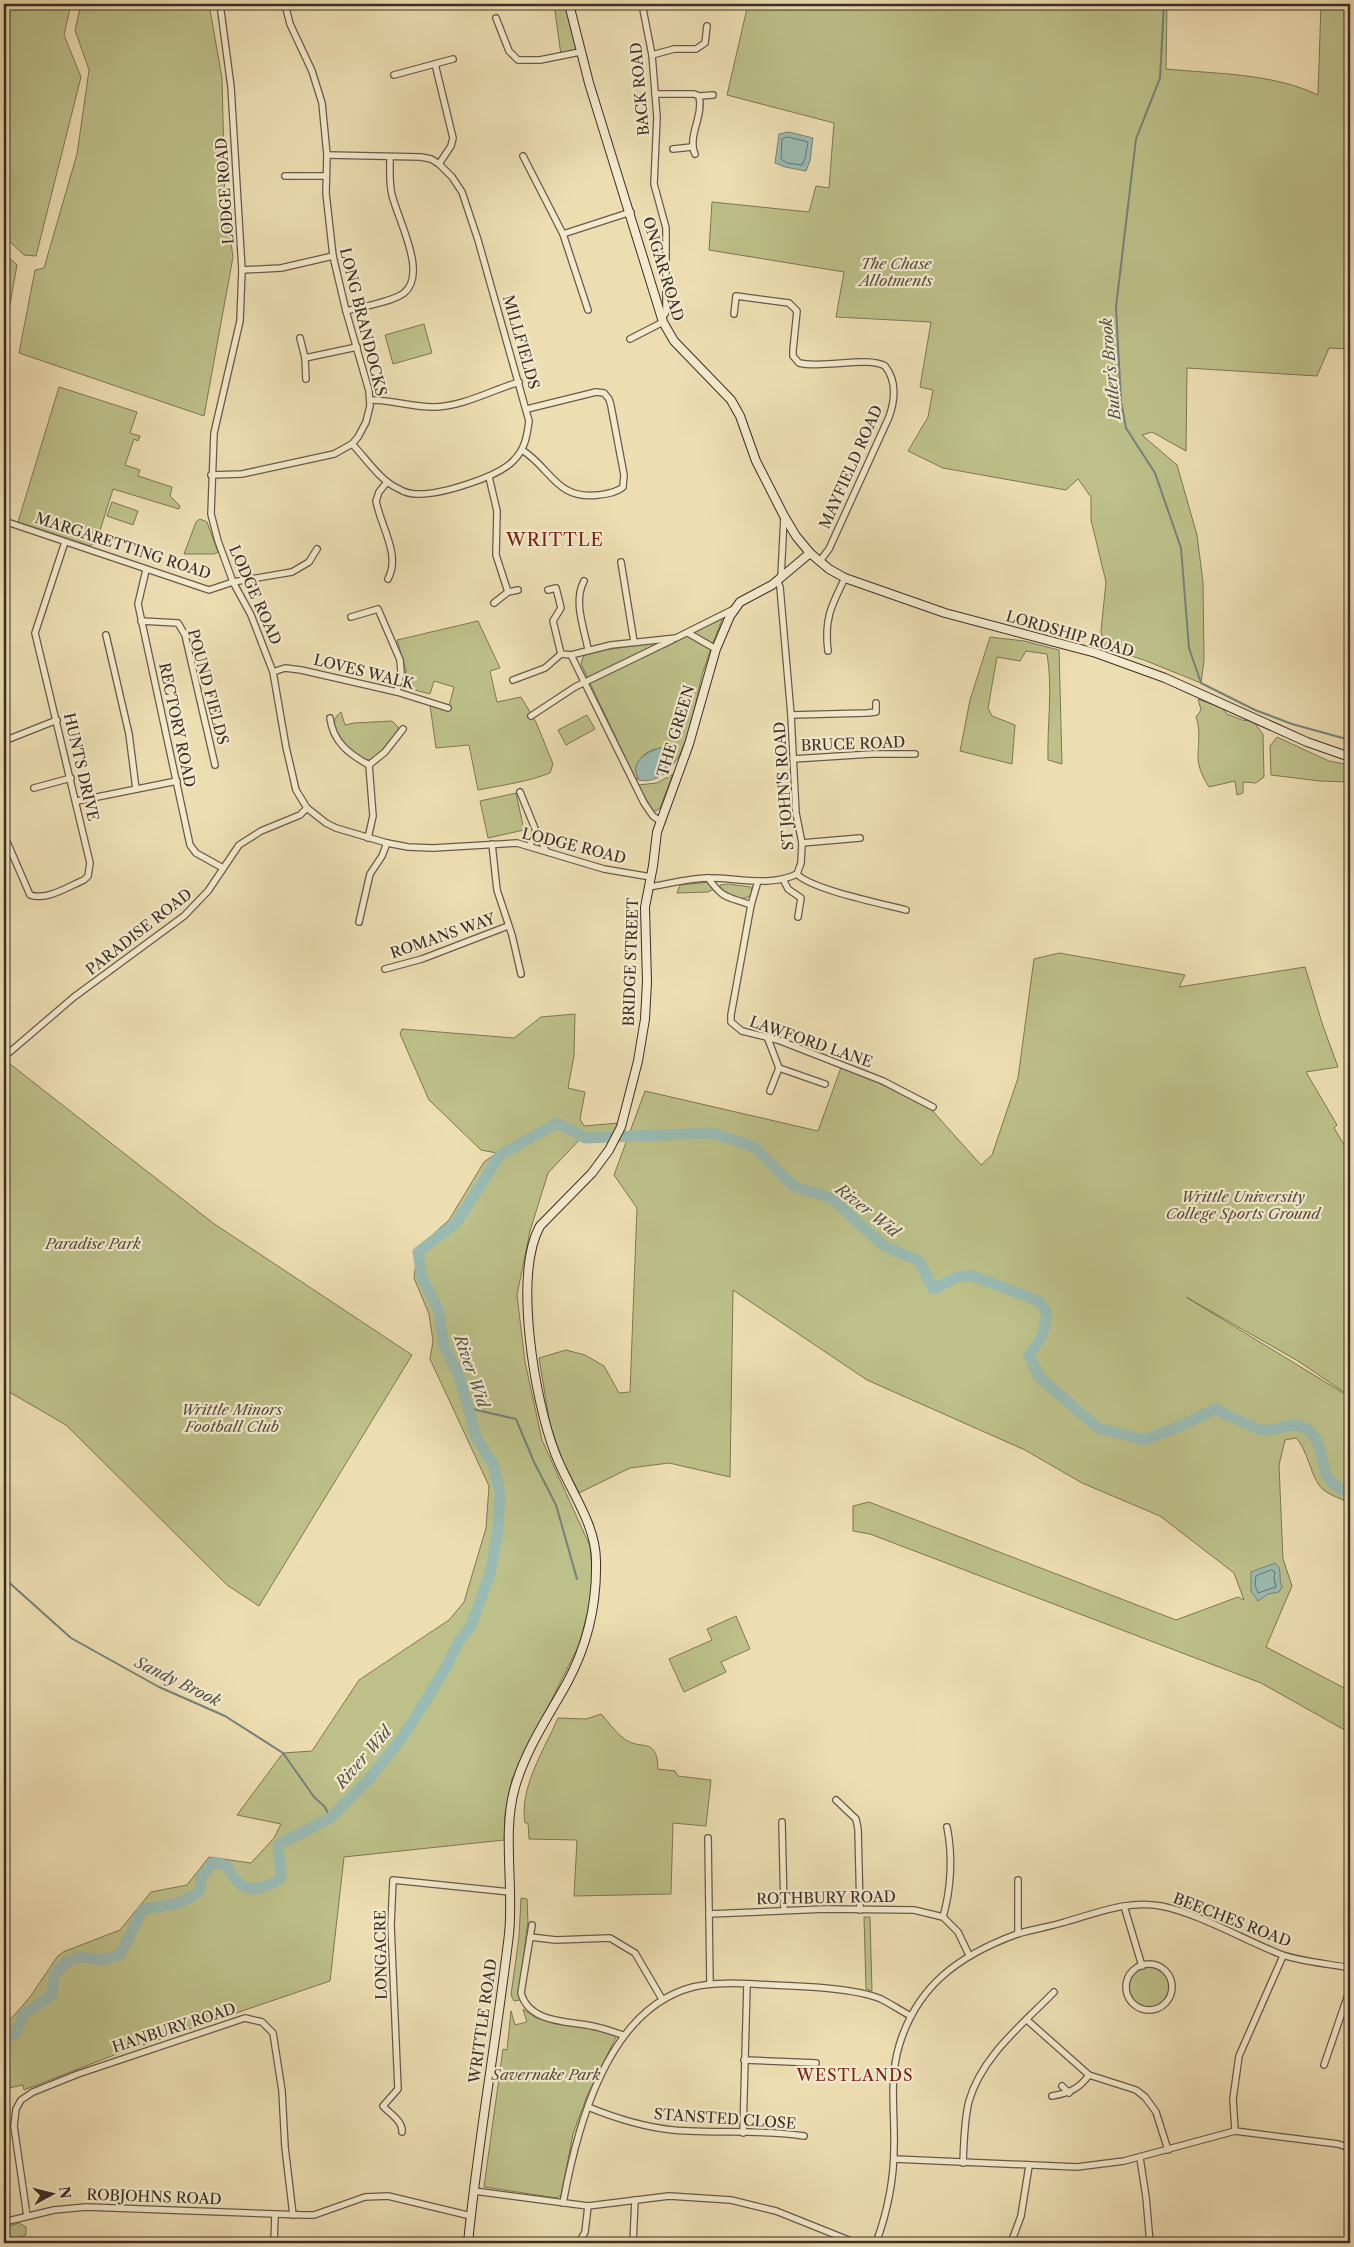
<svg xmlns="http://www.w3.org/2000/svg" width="1354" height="2247" font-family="'Libre Caslon Text',serif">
<rect width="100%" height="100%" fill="#eddeb2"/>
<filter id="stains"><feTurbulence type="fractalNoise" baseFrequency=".004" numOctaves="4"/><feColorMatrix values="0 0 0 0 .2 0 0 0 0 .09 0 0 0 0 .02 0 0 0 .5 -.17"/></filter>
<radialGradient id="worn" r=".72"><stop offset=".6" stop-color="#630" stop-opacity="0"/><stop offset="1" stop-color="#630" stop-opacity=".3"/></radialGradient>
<g fill="#bdc089" stroke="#7d7658">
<polygon points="4,4 71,4 64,35 81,77 36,256 24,255 4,236"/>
<polygon points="81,4 209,4 222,78 225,200 233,257 204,416 19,353 35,270 44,268 77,154 89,70 75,30"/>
<polygon points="554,4 568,4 580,52 561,55"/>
<path d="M748 4H1167L1166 69C1216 74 1272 73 1318 95L1321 4H1350V349L1329 348 1317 376 1187 368 1186 451 1152 432 1142 435 1177 465 1197 535 1203 582 1204 660 1201 683 1144 660 1105 648 1101 631 1106 582 1091 520V497L1078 479 1066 490 943 468 908 451 928 417 933 390 920 387 931 322 836 317 844 272 709 250 712 202 809 212 816 186 829 188 834 123 727 95Z"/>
<polygon points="4,253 17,265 4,338"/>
<polygon points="424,324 432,353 393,364 385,335"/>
<polygon points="59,387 137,412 130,433 140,436 138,441 134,439 125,465 140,470 138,476 172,487 170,496 180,506 179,509 113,489 97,540 90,546 18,522"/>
<polygon points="112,502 138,511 133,525 107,516"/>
<polygon points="200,519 207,522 218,552 214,554 184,554 196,522"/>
<path d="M723 617C716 635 709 653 703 672 695 700 691 744 672 766L675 759 674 752C657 740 627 759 639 780L635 778 581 664 583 657 589 652 661 642 664 648Z"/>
<path d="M478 621 500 668 490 671 497 702 521 697 536 722 553 764 550 773C527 782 503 785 478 790L469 745 436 748 430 705 448 710 454 687 434 681 430 694 403 687 406 670 397 640Z"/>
<path d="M990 637 1024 641 1059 650 1062 764 1048 760C1047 725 1053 689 1047 654L1026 651 1020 661 997 657 988 708 992 716 1015 725 1012 764 960 751 970 700Z"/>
<path d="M1198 699 1222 708 1227 714 1242 720 1253 721 1263 734 1264 777 1256 783 1243 782V793L1237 795 1235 781 1209 787C1203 778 1198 767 1198 757 1198 742 1201 731 1196 717L1201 710Z"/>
<path d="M341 712 345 725 354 723 392 721 398 727V732C393 741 381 757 371 760 361 762 318 728 341 712Z"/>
<polygon points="587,715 595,729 566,745 558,730"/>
<polygon points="1277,737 1329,761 1350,765 1350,782 1320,781 1271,775 1270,746"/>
<polygon points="673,774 660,808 656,811 653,811 638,785 657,783"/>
<polygon points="516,793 524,830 488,838 480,801"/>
<polygon points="710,882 714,889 708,892 677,893 680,885"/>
<path d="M728 884 751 887 752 894C742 904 728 895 720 888V885Z"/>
<path d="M1059 953 1185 975 1179 987 1305 967 1323 1026 1338 1067 1306 1072 1337 1125 1334 1128 1350 1154V1396L1298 1361 1186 1297 1350 1397V1503C1342 1499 1332 1496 1325 1491 1311 1482 1309 1451 1296 1438L1285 1440 1279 1465 1283 1559 1292 1586 1266 1647 1350 1691V1733L1261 1683 870 1534 853 1531V1506L869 1502 1176 1620 1238 1597 1244 1600 1234 1573 1160 1516 1082 1483 1025 1450 867 1380 733 1290 730 1477 669 1463 630 1468 579 1493 562 1459 550 1425 539 1358 566 1350 585 1355 604 1366 619 1393 630 1392 637 1208 614 1175 645 1091 818 1131 842 1065 930 1108 981 1165 992 1155 1018 1078 1034 959Z"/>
<polygon points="575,1014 574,1056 568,1088 585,1092 580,1119 584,1126 619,1123 613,1135 584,1135 548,1173 530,1231 517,1295 525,1362 542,1440 590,1546 593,1579 589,1607 579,1645 512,1779 505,1814 504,1840 344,1857 330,1981 122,2052 24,2090 23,2085 4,2089 4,2027 30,1997 57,1957 63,1952 120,1930 151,1892 187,1885 209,1857 251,1863 274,1838 281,1824 237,1815 283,1753 312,1751 359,1680 449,1620 464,1602 486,1528 489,1486 430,1359 433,1341 429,1314 414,1278 418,1248 449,1220 484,1162 497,1153 481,1150 429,1100 400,1034 402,1029 514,1038 541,1017"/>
<polygon points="5,1060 213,1223 412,1355 259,1606 227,1585 66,1425 4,1389"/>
<polygon points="736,1616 750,1649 721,1662 726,1672 684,1692 669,1659 712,1640 707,1629"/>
<path d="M601 1714C608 1721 614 1731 622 1737 640 1753 657 1734 658 1769L675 1771 678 1776 711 1780 706 1826 673 1823 671 1894 574 1896 577 1840 529 1839 528 1823H525C519 1788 544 1750 558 1718L586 1719Z"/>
<polygon points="521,1898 527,1899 528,1922 519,1992 520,2000 514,2001 511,1995 519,1937"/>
<polygon points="864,1917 870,1917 872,1991 866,1989"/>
<circle cx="1149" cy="1987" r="20"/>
<polygon points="523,2009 536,2018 594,2028 617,2035 587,2096 573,2134 561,2195 557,2198 484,2187 503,2049 507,2050 511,2011 515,2025 527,2022"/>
<polygon points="19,2223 26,2227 26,2235 4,2241 4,2228"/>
</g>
<g fill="#9abbb3" stroke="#75827b">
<polygon points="789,132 813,138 810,161 806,171 785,167 775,163 779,134"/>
<path d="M660 748H667L674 752 673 764C665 775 653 783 639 780 629 763 644 753 660 748Z"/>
<path d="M1275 1563C1283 1569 1278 1578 1282 1587L1279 1592 1268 1594 1258 1601 1251 1591V1572Z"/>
</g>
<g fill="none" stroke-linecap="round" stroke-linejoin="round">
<g stroke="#6c746d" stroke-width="1">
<polygon points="788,137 808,142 805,159 802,165 787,163 781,159 782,139"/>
<polygon points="1272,1570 1275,1572 1274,1578 1276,1587 1258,1593 1255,1585 1256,1576"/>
</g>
<g stroke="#75827b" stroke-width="2">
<polyline points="1164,4 1160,78 1136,139 1116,307 1121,401 1126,428 1155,473 1181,548 1189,648 1201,683 1255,710 1292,724 1350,740"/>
<polyline points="468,1408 516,1419 534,1462 556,1505 577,1579"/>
<polyline points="4,1578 71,1638 159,1687 225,1716 283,1753 314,1797 325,1807 330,1818"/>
</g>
<path stroke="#9abbb3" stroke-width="11" d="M4 2040 15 2033 24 2014 52 1995 54 1975 66 1962 81 1957 101 1960 120 1955 143 1909C163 1906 185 1905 200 1890L201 1877 214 1862 227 1866C242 1895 255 1894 281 1878L278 1845 330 1818 370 1778 404 1735 445 1669 459 1641 471 1626 490 1573 498 1530 500 1493 493 1464 476 1437 459 1375 444 1346 438 1309 422 1278 418 1252 456 1223 500 1155 557 1123 585 1138 713 1133 754 1147 793 1186 831 1198 884 1246 919 1261 933 1289 957 1277 970 1275 1039 1301 1047 1313 1042 1336 1029 1355 1039 1377 1098 1428 1144 1440 1183 1425 1215 1409C1226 1414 1255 1430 1265 1430 1281 1431 1295 1418 1310 1432 1331 1452 1312 1482 1350 1492"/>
<defs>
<g id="street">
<polyline points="220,4 231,87 242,270 240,321 214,433 211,514 218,541 233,582 251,615 273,672 286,747 296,790 307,808 326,823 336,828 387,843 408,847 433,848 517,843 604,869 651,877"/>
<polyline points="642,4 652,55 657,117 654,184 666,228 666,312 662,319"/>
<polyline points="496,18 509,51 518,60 540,60 580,52"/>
<polyline points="652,55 674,49 696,49 705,43 707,26"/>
<polyline points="435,64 453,138 451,146 439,164"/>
<polyline points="394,75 453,59"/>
<path d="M655 94H694L699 96C704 116 687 136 695 154"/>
<polyline points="699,96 713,95"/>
<polyline points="673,149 692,147"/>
<path d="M327 155 421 157 431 159 439 164 452 177 462 192 478 240 529 421C527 436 525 449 514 460 499 477 440 495 417 494 411 494 404 492 399 489 380 481 366 458 352 444"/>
<polyline points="523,156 563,234 588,310"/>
<polyline points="285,176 325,176"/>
<polyline points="563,234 631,212"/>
<polyline points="242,270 281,268 333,256"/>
<path d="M346 311C362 307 392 302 404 293 428 274 398 220 392 195 389 183 390 170 390 157"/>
<path d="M734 314 736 296 789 303 797 311 793 350V356L799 363C823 369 867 356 885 366 897 381 895 400 889 417L829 549 820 561"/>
<polyline points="300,338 305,358"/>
<polyline points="630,339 663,322"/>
<polyline points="306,379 305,358 357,347"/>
<path d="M371 400C392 400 412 407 433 407 462 407 492 390 519 382"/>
<path d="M522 450C551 468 556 500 598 495 606 494 616 493 623 487L624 475 611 406 609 399 604 393 596 392 527 409"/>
<polyline points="211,475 242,474 334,454 352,444 358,437 366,422 370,406 369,391 346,311 333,256 326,193 327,155 322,103 312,71 290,24 285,4"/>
<polyline points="489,477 497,511 496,555 508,592 494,603"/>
<path d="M387 482 379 492 376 501C381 527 401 555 388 579"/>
<polyline points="4,521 209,590 233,582 292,572 309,562 317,549"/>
<polyline points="621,562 634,642"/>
<polyline points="146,570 138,604 190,845 196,853 223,868"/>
<polyline points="781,577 784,517"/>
<polyline points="777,580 780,587 791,715 796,813 802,843 801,863 797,874"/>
<path d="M584 581C573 601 584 628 588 649"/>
<polyline points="548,590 556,588 561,608 553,621 561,654 571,655 611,645 676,638 734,609"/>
<polyline points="508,592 518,590"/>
<polyline points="351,617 378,609 400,660 401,672 397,692"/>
<polyline points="141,621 178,623 185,635 215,765"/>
<polyline points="688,633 716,649"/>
<polyline points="106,635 129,734 136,789"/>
<path d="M828 651C824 620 831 606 845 578"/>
<polyline points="571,655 644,803 653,816 660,821"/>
<polyline points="273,672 285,668 301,670 397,692 448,708"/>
<polyline points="513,680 545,668 561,654"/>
<polyline points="791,715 867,713 876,712 876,703"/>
<polyline points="531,716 575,687 672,640"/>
<path d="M330 718C333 742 349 754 369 765L385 752 403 729"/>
<polyline points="4,741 57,720"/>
<polyline points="793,759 872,754 915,754"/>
<polyline points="34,788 71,778"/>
<polyline points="520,792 536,831 530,845"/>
<polyline points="77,801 177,781"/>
<polyline points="536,831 546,851"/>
<path d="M4 835 30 895C47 901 69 886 84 880L88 876 90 863 35 633 65 542"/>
<polyline points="368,838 373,816 369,765"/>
<polyline points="802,843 860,838"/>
<polyline points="492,844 497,890 512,935 521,974"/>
<path d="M797 874C810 889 883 904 906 910"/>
<path d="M708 878C724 900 727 896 751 905"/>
<polyline points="783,879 788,889 801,898 798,917"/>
<polyline points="758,881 751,905 731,1015 731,1022 742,1031 778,1040 883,1081 933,1107"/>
<path d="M649 887C669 884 689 878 710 878 738 878 771 887 797 874"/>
<polyline points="359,922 370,874 382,856 387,843"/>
<polyline points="385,969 422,959 508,926"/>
<polyline points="768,1039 779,1068 770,1091"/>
<polyline points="4,1057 74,997 184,916 208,891 239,845 261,831 300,815 307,808"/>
<polyline points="779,1068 825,1084"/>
<polyline points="836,1800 856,1819 858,1829 860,1910"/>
<polyline points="782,1822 784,1910"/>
<polyline points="708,1838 710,1984"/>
<polyline points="1018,1880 1018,1934"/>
<polyline points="1124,1906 1142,1966"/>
<polyline points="709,1914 825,1909 914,1910 943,1917 958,1932 969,1955"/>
<path d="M943 1917C951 1889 953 1856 947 1827"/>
<path d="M532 1925 521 1993C529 2023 567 2021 592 2026 603 2028 613 2032 623 2035"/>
<polyline points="530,1937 556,1940 610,1938 635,1953 662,1999"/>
<circle cx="1149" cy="1987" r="23"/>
<polyline points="1027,2020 1089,2075 1136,2090 1145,2097 1156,2112 1168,2150"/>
<polyline points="744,2060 816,2063"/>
<polyline points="1324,2065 1350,1989"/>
<polyline points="1062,2086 1069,2093"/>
<path d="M1052 2096C1069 2093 1079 2089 1089 2075"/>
<path d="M588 2107C615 2118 643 2127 673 2130 716 2134 761 2129 804 2136"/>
<polyline points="1235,2131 1233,2099 1239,2056 1283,1956"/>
<path d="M402 2132C403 2121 390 2114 383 2106L398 2089 391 1925 393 1880 510 1892"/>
<polyline points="743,2133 747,1984"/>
<polyline points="1140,2158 1146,2197 1150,2243"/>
<polyline points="894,2159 1077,2167 1124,2161 1235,2131 1338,2144 1350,2148"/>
<path d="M963 2163C964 2142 964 2121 969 2101 982 2056 1022 2025 1054 1992"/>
<polyline points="474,2191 588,2206 669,2196 731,2200 776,2211 856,2243"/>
<path d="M563 2203C577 2127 607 2009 693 1987 718 1981 746 1984 772 1985 801 1986 855 1988 881 1999 891 2004 901 2011 911 2016"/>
<polyline points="27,2216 14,2126 16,2109 21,2100 33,2092 78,2074 245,2018 262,2022 273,2033 282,2091 285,2147 293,2215"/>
<polyline points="4,2222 54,2210 86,2207 304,2215 314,2215 365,2197 388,2196 471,2216"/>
<polyline points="274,2243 275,2215"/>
<polyline points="579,2243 585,2232 588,2206"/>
<polyline points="633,2243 635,2200"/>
<path d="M876 2243C887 2213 894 2180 894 2147 895 2112 889 2080 899 2046 917 1985 960 1955 1017 1934 1033 1929 1049 1927 1065 1922 1097 1913 1127 1900 1161 1906 1198 1913 1244 1940 1280 1954 1297 1961 1330 1964 1350 1968"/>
<polyline points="1011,2243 1021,2216 1029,2166"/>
</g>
<g id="secondary">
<polyline points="569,4 589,83 663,322 674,341 731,400 740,416 756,461 784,516 796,536 810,553 829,569 845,578 945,613 1096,653 1165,678 1307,742 1350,757"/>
<path d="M468 2243C478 2140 497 2037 509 1934 514 1887 502 1831 515 1787 526 1749 548 1717 567 1683 587 1646 597 1603 596 1561 596 1523 568 1488 555 1453 535 1402 513 1275 540 1226L592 1173 609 1150 621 1127 638 1061 645 1019 647 982 645 907 653 866 657 832 689 744 716 649 730 616 740 602 772 585 810 553"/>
</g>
</defs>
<use href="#street" stroke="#69594a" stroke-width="8"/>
<use href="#secondary" stroke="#3d2d27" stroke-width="10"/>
<use href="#street" stroke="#f3eacd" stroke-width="5.5"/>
<use href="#secondary" stroke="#f3eacd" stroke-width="8"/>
</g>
<g text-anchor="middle" stroke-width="4.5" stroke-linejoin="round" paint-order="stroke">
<g font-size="15" fill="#3d2d27" stroke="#f3eacd">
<text transform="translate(640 89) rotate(-95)" y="5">BACK ROAD</text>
<text transform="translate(225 191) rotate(-94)" y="5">LODGE ROAD</text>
<text transform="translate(663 269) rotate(73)" y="5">ONGAR ROAD</text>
<text transform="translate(363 322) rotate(76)" y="5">LONG BRANDOCKS</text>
<text transform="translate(521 342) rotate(74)" y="5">MILLFIELDS</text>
<text transform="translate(851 467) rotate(-66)" y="5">MAYFIELD ROAD</text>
<text transform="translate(123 546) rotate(18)" y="5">MARGARETTING ROAD</text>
<text transform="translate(255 595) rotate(66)" y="5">LODGE ROAD</text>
<text transform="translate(1070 634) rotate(16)" y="5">LORDSHIP ROAD</text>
<text transform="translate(364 672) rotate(14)" y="5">LOVES WALK</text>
<text transform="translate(208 687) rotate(75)" y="5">POUND FIELDS</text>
<text transform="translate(177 725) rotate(78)" y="5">RECTORY ROAD</text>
<text transform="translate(676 731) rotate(-73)" y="5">THE GREEN</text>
<text transform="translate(853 744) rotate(-2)" y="5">BRUCE ROAD</text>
<text transform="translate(81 767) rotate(77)" y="5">HUNTS DRIVE</text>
<text transform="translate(784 786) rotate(-94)" y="5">ST JOHN'S ROAD</text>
<text transform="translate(574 846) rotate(14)" y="5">LODGE ROAD</text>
<text transform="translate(139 932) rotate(-38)" y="5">PARADISE ROAD</text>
<text transform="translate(443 936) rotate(-19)" y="5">ROMANS WAY</text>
<text transform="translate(631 962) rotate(-88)" y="5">BRIDGE STREET</text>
<text transform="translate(811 1042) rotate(19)" y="5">LAWFORD LANE</text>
<text transform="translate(826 1898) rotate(-1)" y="5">ROTHBURY ROAD</text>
<text transform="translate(1232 1920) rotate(21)" y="5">BEECHES ROAD</text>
<text transform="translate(381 1955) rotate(-91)" y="5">LONGACRE</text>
<text transform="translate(483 2021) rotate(-82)" y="5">WRITTLE ROAD</text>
<text transform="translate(174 2028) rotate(-18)" y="5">HANBURY ROAD</text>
<text transform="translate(725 2119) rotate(4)" y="5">STANSTED CLOSE</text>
<text transform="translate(154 2197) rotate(2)" y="5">ROBJOHNS ROAD</text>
</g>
<g font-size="15" font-style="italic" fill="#574a3b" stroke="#f3eacd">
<text x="896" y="269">The Chase<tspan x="896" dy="17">Allotments</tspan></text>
<text x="1243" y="1202">Writtle University<tspan x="1243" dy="17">College Sports Ground</tspan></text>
<text x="93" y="1249">Paradise Park</text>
<text x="232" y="1415">Writtle Minors<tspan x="232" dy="17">Football Club</tspan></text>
<text x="546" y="2080">Savernake Park</text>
</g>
<g font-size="16" font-style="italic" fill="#54504a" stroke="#f3eacd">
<text transform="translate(1110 369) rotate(-95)" y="6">Butler's Brook</text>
<text transform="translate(868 1210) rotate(38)" y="6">River Wid</text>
<text transform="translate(472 1371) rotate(71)" y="6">River Wid</text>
<text transform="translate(178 1681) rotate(26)" y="6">Sandy Brook</text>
<text transform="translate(363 1757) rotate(-49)" y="6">River Wid</text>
</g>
<g font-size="16" letter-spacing="1" fill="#7a1f14" stroke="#f3eacd">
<text x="855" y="2081">WESTLANDS</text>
</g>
<g font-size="18" letter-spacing="1" fill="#7a1f14" stroke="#f3eacd">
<text x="555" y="546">WRITTLE</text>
</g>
</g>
<rect width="1354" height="2247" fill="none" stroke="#eddeb2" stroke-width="20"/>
<rect x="5" y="5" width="1344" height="2237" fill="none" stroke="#3d2d27" stroke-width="2.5"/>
<rect x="10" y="10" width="1334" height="2227" fill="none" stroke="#3d2d27"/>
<g transform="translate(52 2194) rotate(83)" stroke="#f3eacd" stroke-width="4" paint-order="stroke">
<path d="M0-4L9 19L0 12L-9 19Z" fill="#3d2d27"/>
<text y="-8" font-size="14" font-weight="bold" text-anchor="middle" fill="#3d2d27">N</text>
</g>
<rect width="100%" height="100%" filter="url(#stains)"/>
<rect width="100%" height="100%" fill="url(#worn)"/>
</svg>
